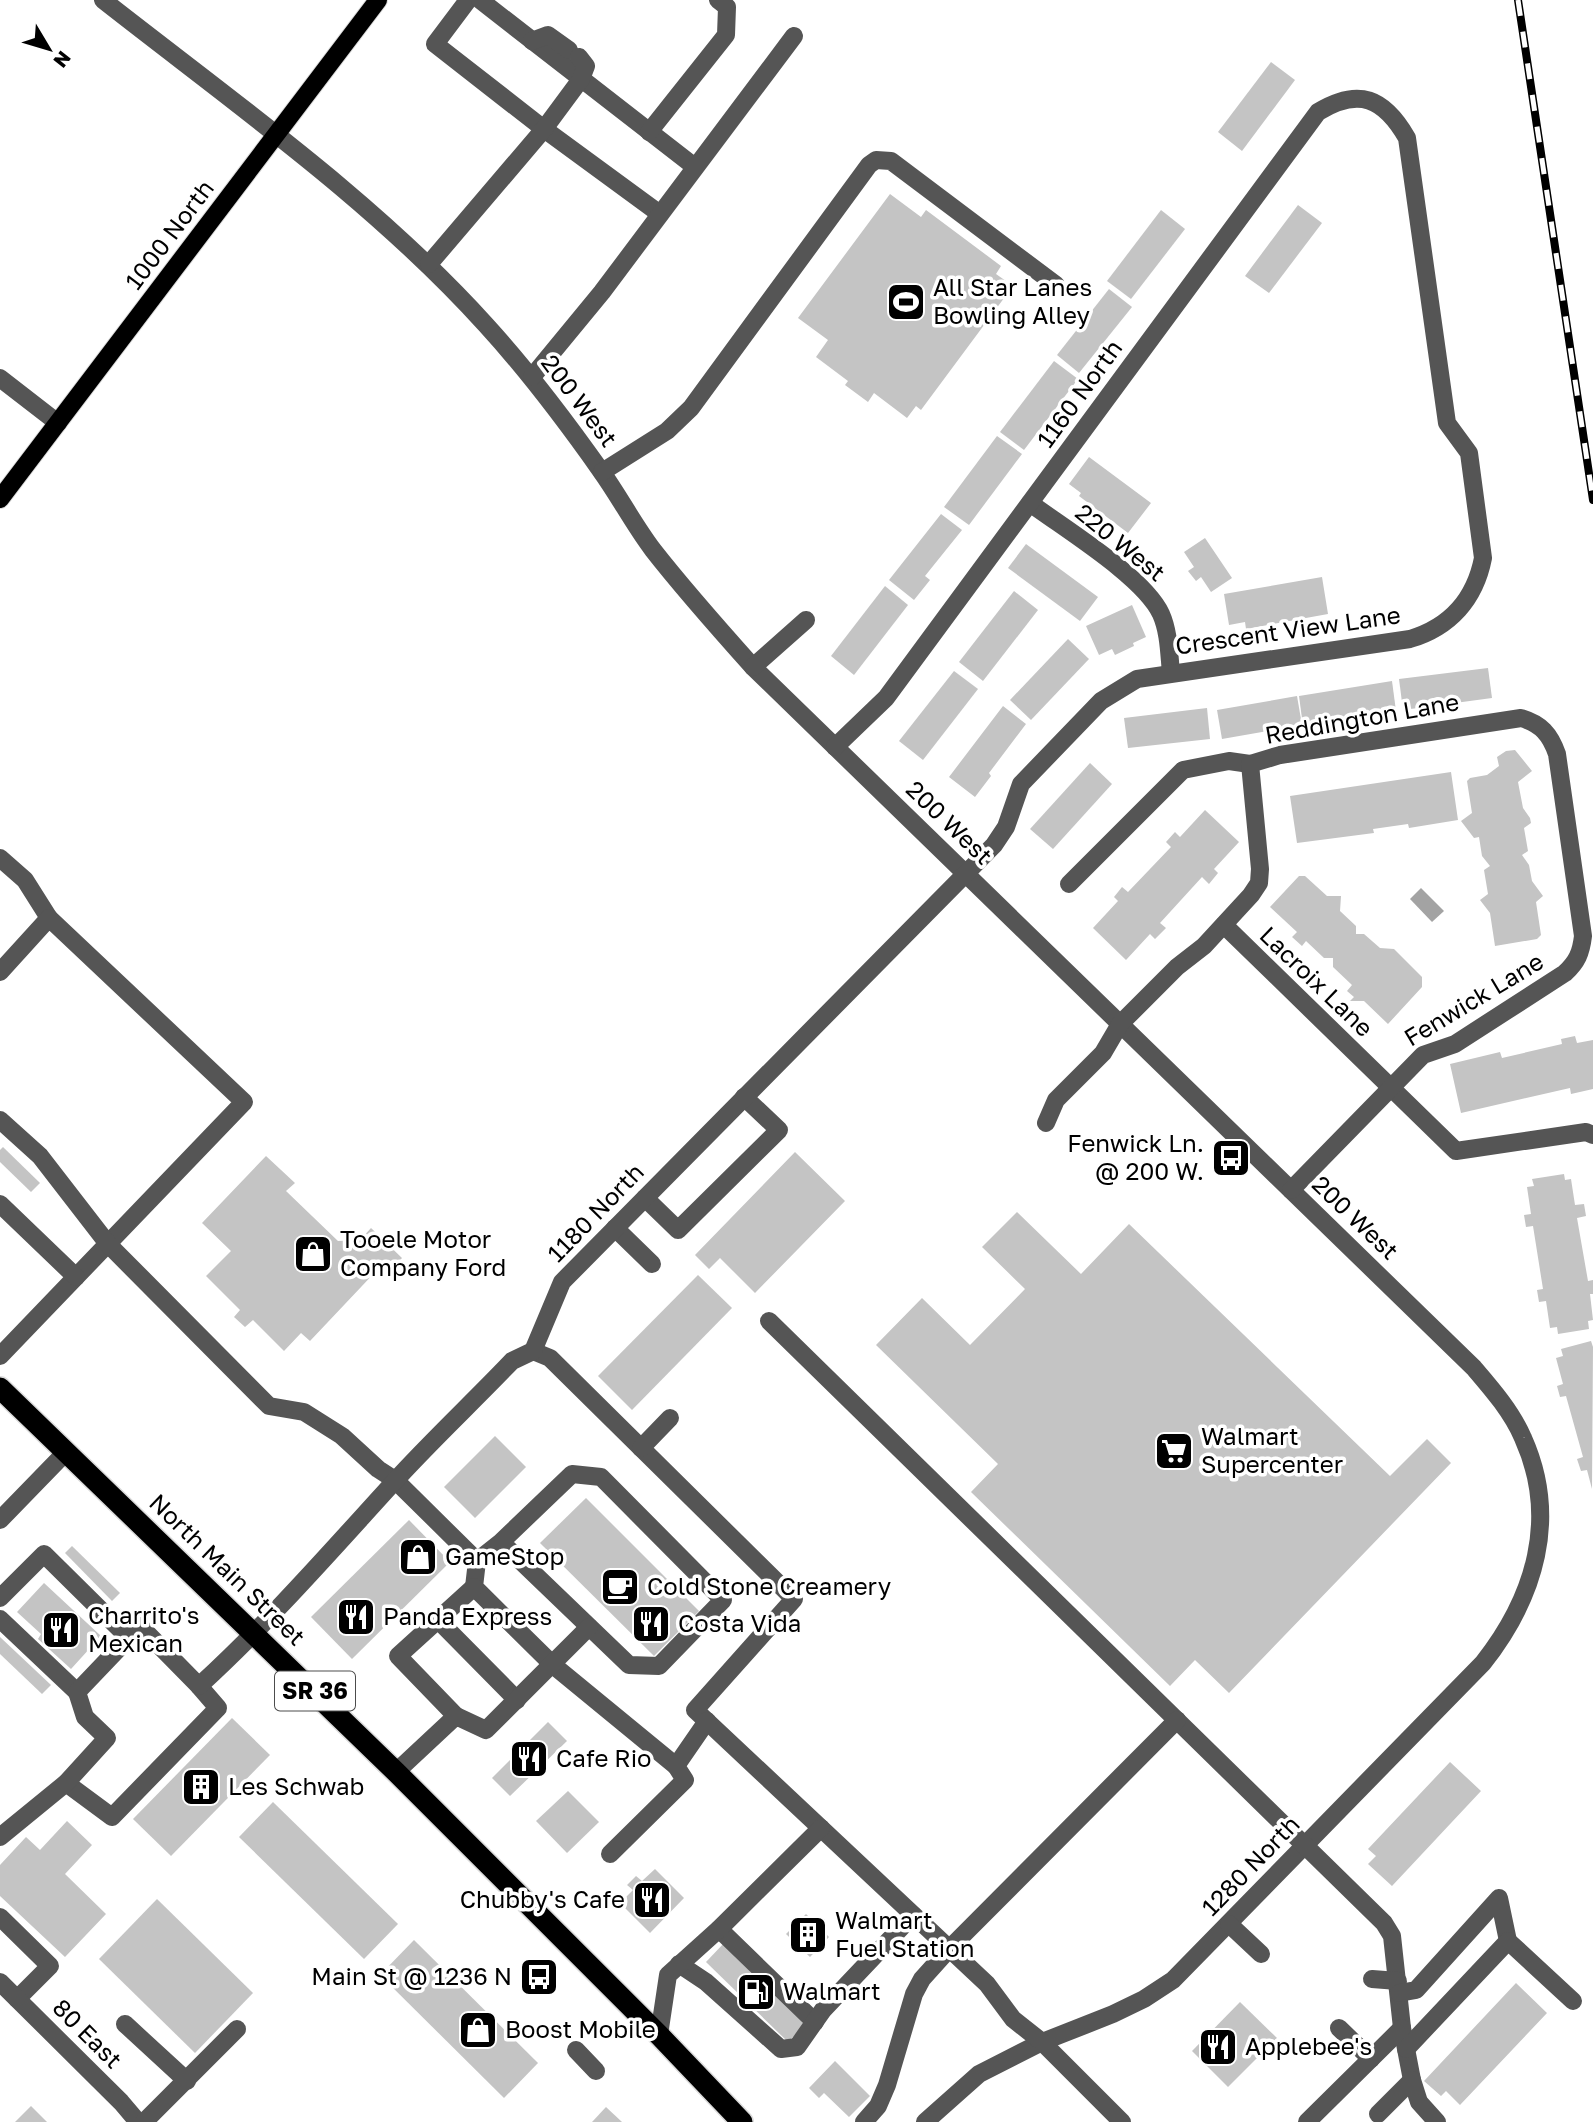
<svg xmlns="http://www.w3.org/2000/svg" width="1593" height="2122" font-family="'Golos Text',sans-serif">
<rect width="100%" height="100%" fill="#fff"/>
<polygon fill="#a3a3a3" points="1421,888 1444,911 1432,922 1410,899"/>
<g fill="#c4c4c4">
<polygon points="1271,62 1295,80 1242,151 1218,132"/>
<polygon points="890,194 921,217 926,210 1001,266 996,274 1013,286 921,410 916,406 907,418 874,393 868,402 845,385 848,381 816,357 828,340 798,318"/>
<polygon points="1298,205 1322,223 1269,293 1245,276"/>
<polygon points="1161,210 1185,229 1131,299 1107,281"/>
<polygon points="1109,289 1132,307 1079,373 1057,355"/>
<polygon points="1054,361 1078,379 1024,450 1000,432"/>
<polygon points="997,436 1022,454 969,525 944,507"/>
<polygon points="1089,457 1151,503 1128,533 1079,496 1081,493 1069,484"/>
<polygon points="941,514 962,530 925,576 930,580 914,600 889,580"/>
<polygon points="1205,538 1232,578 1211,592 1201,577 1196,581 1188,571 1194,567 1184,552"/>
<polygon points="1026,544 1098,597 1080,621 1008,568"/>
<polygon points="1322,577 1328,614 1246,629 1245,622 1229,625 1224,594"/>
<polygon points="885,586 908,605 854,675 831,656"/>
<polygon points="1014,591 1038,610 983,681 959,662"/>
<polygon points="1132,605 1146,637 1133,643 1134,646 1115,655 1112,649 1099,655 1086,626"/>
<polygon points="1068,639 1089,659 1031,720 1010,700"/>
<polygon points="1488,668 1492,698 1403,710 1399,679"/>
<polygon points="954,671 978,689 923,760 899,741"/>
<polygon points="1392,681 1396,711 1303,726 1299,696"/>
<polygon points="1297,696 1302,725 1222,739 1217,710"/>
<polygon points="1003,706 1026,724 989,773 991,776 975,797 949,777"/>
<polygon points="1207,708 1210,739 1128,748 1124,718"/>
<polygon points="1515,750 1532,771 1518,782 1523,808 1530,818 1531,823 1524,828 1528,851 1522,855 1529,865 1532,881 1543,896 1536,902 1541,935 1537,939 1495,946 1490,913 1480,900 1488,894 1484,870 1490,866 1482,856 1479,837 1474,838 1461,821 1472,813 1467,781 1470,778 1487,775 1499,766 1497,757 1506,751"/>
<polygon points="1090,763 1112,784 1053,849 1030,829"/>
<polygon points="1451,772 1458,820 1409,828 1408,824 1373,829 1374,833 1297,843 1290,796"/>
<polygon points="1205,810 1239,842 1214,869 1218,873 1209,884 1202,877 1160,923 1166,928 1155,939 1150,934 1126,960 1093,928 1118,901 1114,897 1122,887 1128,892 1171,847 1166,842 1175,832 1180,837"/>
<polygon points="1299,876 1305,876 1327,896 1341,896 1340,911 1356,926 1356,934 1364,934 1380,948 1394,949 1422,977 1422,987 1388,1024 1364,1001 1350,1001 1354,997 1347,991 1352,985 1333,967 1333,958 1324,958 1306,941 1302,946 1292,937 1297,932 1270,907"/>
<polygon points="1575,1036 1577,1043 1593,1040 1593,1089 1571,1094 1570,1088 1461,1113 1450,1064 1500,1052 1502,1058 1562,1044 1561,1039"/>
<polygon points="3,1147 40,1183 31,1192 0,1162 0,1150"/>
<polygon points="795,1152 845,1201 755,1293 720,1258 709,1269 695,1255"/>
<polygon points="266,1156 295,1183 286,1191 338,1241 360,1240 371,1228 402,1258 387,1275 379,1268 310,1341 301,1333 284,1351 253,1320 245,1327 234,1317 240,1310 206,1276 231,1251 202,1223"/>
<polygon points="1564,1174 1565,1180 1571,1179 1575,1205 1584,1204 1586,1216 1577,1218 1588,1281 1593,1280 1593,1294 1590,1294 1593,1320 1588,1321 1589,1329 1558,1334 1557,1327 1550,1328 1546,1301 1539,1302 1537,1290 1543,1289 1533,1226 1526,1227 1524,1215 1531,1214 1527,1187 1534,1186 1532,1179"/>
<polygon points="1017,1212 1081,1274 1129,1224 1390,1476 1427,1439 1451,1463 1229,1693 1195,1660 1170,1686 971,1492 998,1464 876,1345 922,1298 970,1345 1025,1289 982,1247"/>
<polygon points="698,1275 732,1308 632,1410 598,1376"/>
<polygon points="1591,1341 1593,1347 1592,1489 1587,1470 1581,1471 1577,1459 1583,1457 1566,1396 1560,1397 1557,1386 1563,1384 1556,1358 1563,1356 1561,1349"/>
<polygon points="495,1436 526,1467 475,1518 444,1487"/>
<polygon points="586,1498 699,1611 654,1656 540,1543"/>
<polygon points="409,1520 450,1562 352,1659 311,1617"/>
<polygon points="72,1546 120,1593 112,1601 65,1553"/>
<polygon points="44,1583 101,1636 71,1669 38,1639 41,1634 17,1612"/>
<polygon points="0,1637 51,1685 42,1694 0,1654"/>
<polygon points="232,1718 270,1755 171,1856 133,1819"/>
<polygon points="548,1722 567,1741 510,1796 492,1778"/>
<polygon points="1450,1762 1481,1791 1392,1886 1368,1864 1376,1856 1368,1849"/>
<polygon points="568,1791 599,1822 567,1853 536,1821"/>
<polygon points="273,1802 398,1924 364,1959 239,1837"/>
<polygon points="67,1821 92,1845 65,1874 106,1914 65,1957 0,1896 0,1865 26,1837 40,1850"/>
<polygon points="655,1869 684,1898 650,1933 620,1903 633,1890 627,1885 636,1876 642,1881"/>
<polygon points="157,1899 253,1993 195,2053 99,1959"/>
<polygon points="806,1914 829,1937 810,1957 786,1934"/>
<polygon points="414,1940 538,2063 504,2098 380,1975"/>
<polygon points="725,1942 807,2022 788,2042 706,1962"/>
<polygon points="1516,1983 1547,2013 1460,2105 1446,2091 1441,2096 1424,2081"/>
<polygon points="1240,2002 1277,2038 1228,2087 1192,2051"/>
<polygon points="835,2061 870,2096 849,2117 824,2093 819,2098 809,2088"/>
<polygon points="31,2106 47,2122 15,2122"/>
<polygon points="606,2107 622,2122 592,2122"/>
</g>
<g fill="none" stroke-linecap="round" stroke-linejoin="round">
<defs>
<polyline id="major" points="0,499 378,0"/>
<polyline id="highway" points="0,1388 396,1772 659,2035 742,2122"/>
</defs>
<use href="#major" stroke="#dbdbdb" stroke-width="20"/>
<use href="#highway" stroke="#dbdbdb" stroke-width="24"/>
<g stroke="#555" stroke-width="18">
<path d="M103 0C234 103 374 201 486 325 528 371 565 420 601 471 619 496 634 525 653 550 685 591 719 629 753 667L1474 1368C1492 1389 1512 1412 1523 1438 1559 1518 1535 1597 1483 1663L1173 1980 1144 1999 1113 2014 1042 2042 979 2074 925 2122"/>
<polyline points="468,0 435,44 544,129 660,214"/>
<polyline points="480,0 695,167"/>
<polyline points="532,41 548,35 569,50"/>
<polyline points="649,132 726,35 727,7 718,0"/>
<polyline points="429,264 544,129 581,79 586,66 579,57"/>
<polyline points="532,377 602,292 794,36"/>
<polyline points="0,378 58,423"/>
<polyline points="602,472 667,431 691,408 869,165 876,160 891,161 1056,285"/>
<path d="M1030 503C1065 529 1144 577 1161 614 1169 632 1169 653 1171 673"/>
<polyline points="753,667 806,620"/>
<polyline points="0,858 25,880 49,918"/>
<polyline points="1069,884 1183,770 1229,761 1250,764"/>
<polyline points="1224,925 1456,1151 1586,1132 1593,1135"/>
<polyline points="0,972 49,918 244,1102 0,1356"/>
<polyline points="0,1120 40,1156 108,1244 269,1406 304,1412 342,1436 378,1469 395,1480 477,1561"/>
<path d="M1046 1123 1056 1100 1103 1053 1120 1024 1177 967 1204 946 1251 895 1259 883 1260 869 1250 764 1280 755 1521 718C1541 724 1550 734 1557 754L1583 936C1581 953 1577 962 1565 973L1455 1044 1423 1055 1291 1190"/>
<polyline points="645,1198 678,1230 779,1130 744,1097"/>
<polyline points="0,1204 76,1277"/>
<polyline points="615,1228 652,1264"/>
<polyline points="769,1321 1384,1923 1392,1936 1402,2028 1412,2080 1419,2102 1437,2122"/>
<polyline points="533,1351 550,1358 794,1599 695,1710 987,1984 1013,2019 1042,2042 1122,2122"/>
<polyline points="641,1448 670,1418"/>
<polyline points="0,1520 66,1452"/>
<polyline points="501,1542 572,1474 601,1477 723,1600 659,1666 629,1665 501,1542 477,1561 474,1587 553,1665 676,1766"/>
<polyline points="0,1598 44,1554 129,1638"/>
<polyline points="0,1619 77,1692"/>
<polyline points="438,1620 517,1700"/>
<polyline points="456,1716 398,1656 474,1587"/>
<polyline points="396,1772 456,1716 486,1730 589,1627"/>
<polyline points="66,1783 112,1817 218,1708 199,1686"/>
<path d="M0 1837 66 1783 107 1738 85 1717 77 1692 140 1626 199 1686C268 1623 330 1552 393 1483 431 1441 473 1402 512 1361L533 1351 562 1282 994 845 1006 827 1021 784 1101 701 1137 679 1410 639C1450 627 1475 599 1483 558L1469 453 1447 423 1407 138C1384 98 1359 87 1318 112L886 698 835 747"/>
<polyline points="610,1854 685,1780 676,1766 707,1721"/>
<polyline points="0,1917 50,1966 17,1999"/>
<polyline points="1229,1924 1261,1954"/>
<polyline points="719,1929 815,2022"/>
<polyline points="679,1964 706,1982 781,2049 797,2047 823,2010 913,1915"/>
<polyline points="1372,1979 1398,1981"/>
<polyline points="0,1982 121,2102 138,2122"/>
<polyline points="1399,1993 1416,1990 1499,1898 1508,1941"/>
<polyline points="125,2024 187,2081"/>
<polyline points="1339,2028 1371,2059"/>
<polyline points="659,2035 668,1975 719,1929 821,1828"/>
<polyline points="1406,2049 1508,1941 1573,2001"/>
<polyline points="576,2050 596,2071"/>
<polyline points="1378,2114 1412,2080"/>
<polyline points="144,2122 237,2029"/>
<polyline points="864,2122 878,2106 887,2085 914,1994 922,1979 949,1949 1177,1720"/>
<polyline points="1307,2122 1402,2028"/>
</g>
<use href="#major" stroke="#000" stroke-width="18"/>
<use href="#highway" stroke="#000" stroke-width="21"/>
<defs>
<polyline id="rail" points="1518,0 1593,500"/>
</defs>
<use href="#rail" stroke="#000" stroke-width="8"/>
<use href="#rail" stroke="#fff" stroke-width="5" stroke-dasharray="16" stroke-linecap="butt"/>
</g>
<defs>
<symbol id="stadium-square" viewBox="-11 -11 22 22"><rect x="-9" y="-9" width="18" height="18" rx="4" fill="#000" stroke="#fff"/><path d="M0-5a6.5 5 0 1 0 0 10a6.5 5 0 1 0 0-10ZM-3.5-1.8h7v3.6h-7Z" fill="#fff"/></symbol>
<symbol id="bus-square" viewBox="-11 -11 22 22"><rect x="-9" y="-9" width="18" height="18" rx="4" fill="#000" stroke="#fff"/><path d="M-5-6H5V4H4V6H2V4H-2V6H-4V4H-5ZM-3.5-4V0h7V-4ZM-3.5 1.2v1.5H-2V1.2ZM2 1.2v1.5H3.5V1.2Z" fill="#fff"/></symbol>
<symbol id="shop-square" viewBox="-11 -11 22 22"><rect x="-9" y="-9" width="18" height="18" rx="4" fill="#000" stroke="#fff"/><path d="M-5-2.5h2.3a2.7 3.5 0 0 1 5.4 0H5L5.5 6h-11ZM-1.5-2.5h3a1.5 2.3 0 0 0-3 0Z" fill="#fff"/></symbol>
<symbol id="supermarket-square" viewBox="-11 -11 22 22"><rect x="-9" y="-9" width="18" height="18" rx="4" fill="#000" stroke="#fff"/><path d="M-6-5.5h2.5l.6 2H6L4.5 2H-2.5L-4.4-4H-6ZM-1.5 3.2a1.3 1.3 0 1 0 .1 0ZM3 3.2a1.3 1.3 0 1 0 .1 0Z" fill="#fff"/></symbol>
<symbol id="cafe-square" viewBox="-11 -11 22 22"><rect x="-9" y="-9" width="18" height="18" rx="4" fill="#000" stroke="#fff"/><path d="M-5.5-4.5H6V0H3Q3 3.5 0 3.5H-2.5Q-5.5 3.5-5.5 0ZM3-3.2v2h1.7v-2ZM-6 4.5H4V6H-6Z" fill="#fff"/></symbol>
<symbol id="restaurant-square" viewBox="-11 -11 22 22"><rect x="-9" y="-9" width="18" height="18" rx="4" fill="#000" stroke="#fff"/><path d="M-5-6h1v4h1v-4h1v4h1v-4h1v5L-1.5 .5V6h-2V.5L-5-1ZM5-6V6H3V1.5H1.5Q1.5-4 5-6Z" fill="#fff"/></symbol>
<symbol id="building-square" viewBox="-11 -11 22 22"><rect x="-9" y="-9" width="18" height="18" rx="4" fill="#000" stroke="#fff"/><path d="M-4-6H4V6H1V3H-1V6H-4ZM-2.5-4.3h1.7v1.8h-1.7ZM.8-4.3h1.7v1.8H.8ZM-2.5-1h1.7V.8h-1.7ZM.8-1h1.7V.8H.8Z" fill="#fff"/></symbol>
<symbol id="fuel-square" viewBox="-11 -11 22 22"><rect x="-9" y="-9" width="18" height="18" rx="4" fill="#000" stroke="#fff"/><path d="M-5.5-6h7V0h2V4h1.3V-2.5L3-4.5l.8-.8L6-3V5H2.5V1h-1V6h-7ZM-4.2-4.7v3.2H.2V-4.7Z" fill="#fff"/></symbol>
</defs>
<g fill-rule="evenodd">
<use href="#stadium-square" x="884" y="280" width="44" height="44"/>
<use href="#bus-square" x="1209" y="1136" width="44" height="44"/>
<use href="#shop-square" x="291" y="1232" width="44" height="44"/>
<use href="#supermarket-square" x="1152" y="1429" width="44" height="44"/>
<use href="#shop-square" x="396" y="1535" width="44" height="44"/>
<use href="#cafe-square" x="598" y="1565" width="44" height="44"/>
<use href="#restaurant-square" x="334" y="1595" width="44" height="44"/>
<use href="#restaurant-square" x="629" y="1602" width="44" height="44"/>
<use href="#restaurant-square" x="39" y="1608" width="44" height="44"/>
<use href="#restaurant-square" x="507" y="1737" width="44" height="44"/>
<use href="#building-square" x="179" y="1765" width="44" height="44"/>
<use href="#restaurant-square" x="630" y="1878" width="44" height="44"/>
<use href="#building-square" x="786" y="1913" width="44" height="44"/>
<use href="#bus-square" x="517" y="1955" width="44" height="44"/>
<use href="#fuel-square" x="734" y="1970" width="44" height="44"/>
<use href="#shop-square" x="456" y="2008" width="44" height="44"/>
<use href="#restaurant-square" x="1196" y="2025" width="44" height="44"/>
</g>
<g text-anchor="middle" stroke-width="7" stroke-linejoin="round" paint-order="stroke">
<rect fill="#fff" stroke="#4c4c4c" stroke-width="2" x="275" y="1671.5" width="80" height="39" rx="5"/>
<g font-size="23" font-weight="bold" fill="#000">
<text x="315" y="1699">SR 36</text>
</g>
<g font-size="24" fill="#000" stroke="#fff">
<text transform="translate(170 235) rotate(-53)" y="8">1000 North</text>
<text transform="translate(1080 394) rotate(-54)" y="8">1160 North</text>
<text transform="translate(579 401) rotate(53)" y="8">200 West</text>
<text transform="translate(1120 543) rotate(39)" y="8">220 West</text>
<text transform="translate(1288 631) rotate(-8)" y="8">Crescent View Lane</text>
<text transform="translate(1362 719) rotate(-10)" y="8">Reddington Lane</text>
<text transform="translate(949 823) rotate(44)" y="8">200 West</text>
<text transform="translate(1316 982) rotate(44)" y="8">Lacroix Lane</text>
<text transform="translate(1474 1000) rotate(-31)" y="8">Fenwick Lane</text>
<text transform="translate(596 1213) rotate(-46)" y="8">1180 North</text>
<text transform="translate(1355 1218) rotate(44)" y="8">200 West</text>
<text transform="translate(227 1570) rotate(44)" y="8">North Main Street</text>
<text transform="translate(1251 1866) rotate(-46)" y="8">1280 North</text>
<text transform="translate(87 2034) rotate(45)" y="8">80 East</text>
</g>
<g font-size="24" fill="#000" stroke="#fff" text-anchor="start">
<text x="933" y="296">All Star Lanes<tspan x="933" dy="28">Bowling Alley</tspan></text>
<text x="1204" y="1152" text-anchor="end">Fenwick Ln.<tspan x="1204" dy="28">@ 200 W.</tspan></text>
<text x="340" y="1248">Tooele Motor<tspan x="340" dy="28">Company Ford</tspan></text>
<text x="1201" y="1445">Walmart<tspan x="1201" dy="28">Supercenter</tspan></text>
<text x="445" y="1565">GameStop</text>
<text x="647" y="1595">Cold Stone Creamery</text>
<text x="88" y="1624">Charrito's<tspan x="88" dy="28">Mexican</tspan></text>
<text x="383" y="1625">Panda Express</text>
<text x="678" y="1632">Costa Vida</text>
<text x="556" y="1767">Cafe Rio</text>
<text x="228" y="1795">Les Schwab</text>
<text x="625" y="1908" text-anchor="end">Chubby's Cafe</text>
<text x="835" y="1929">Walmart<tspan x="835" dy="28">Fuel Station</tspan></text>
<text x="512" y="1985" text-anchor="end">Main St @ 1236 N</text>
<text x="783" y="2000">Walmart</text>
<text x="505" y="2038">Boost Mobile</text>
<text x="1245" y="2055">Applebee's</text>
</g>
</g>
<g transform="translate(49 49) rotate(128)" stroke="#ffffff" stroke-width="5" paint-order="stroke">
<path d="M0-5L12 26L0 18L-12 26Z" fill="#000000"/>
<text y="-10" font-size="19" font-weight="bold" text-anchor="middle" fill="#000000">N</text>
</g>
</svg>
